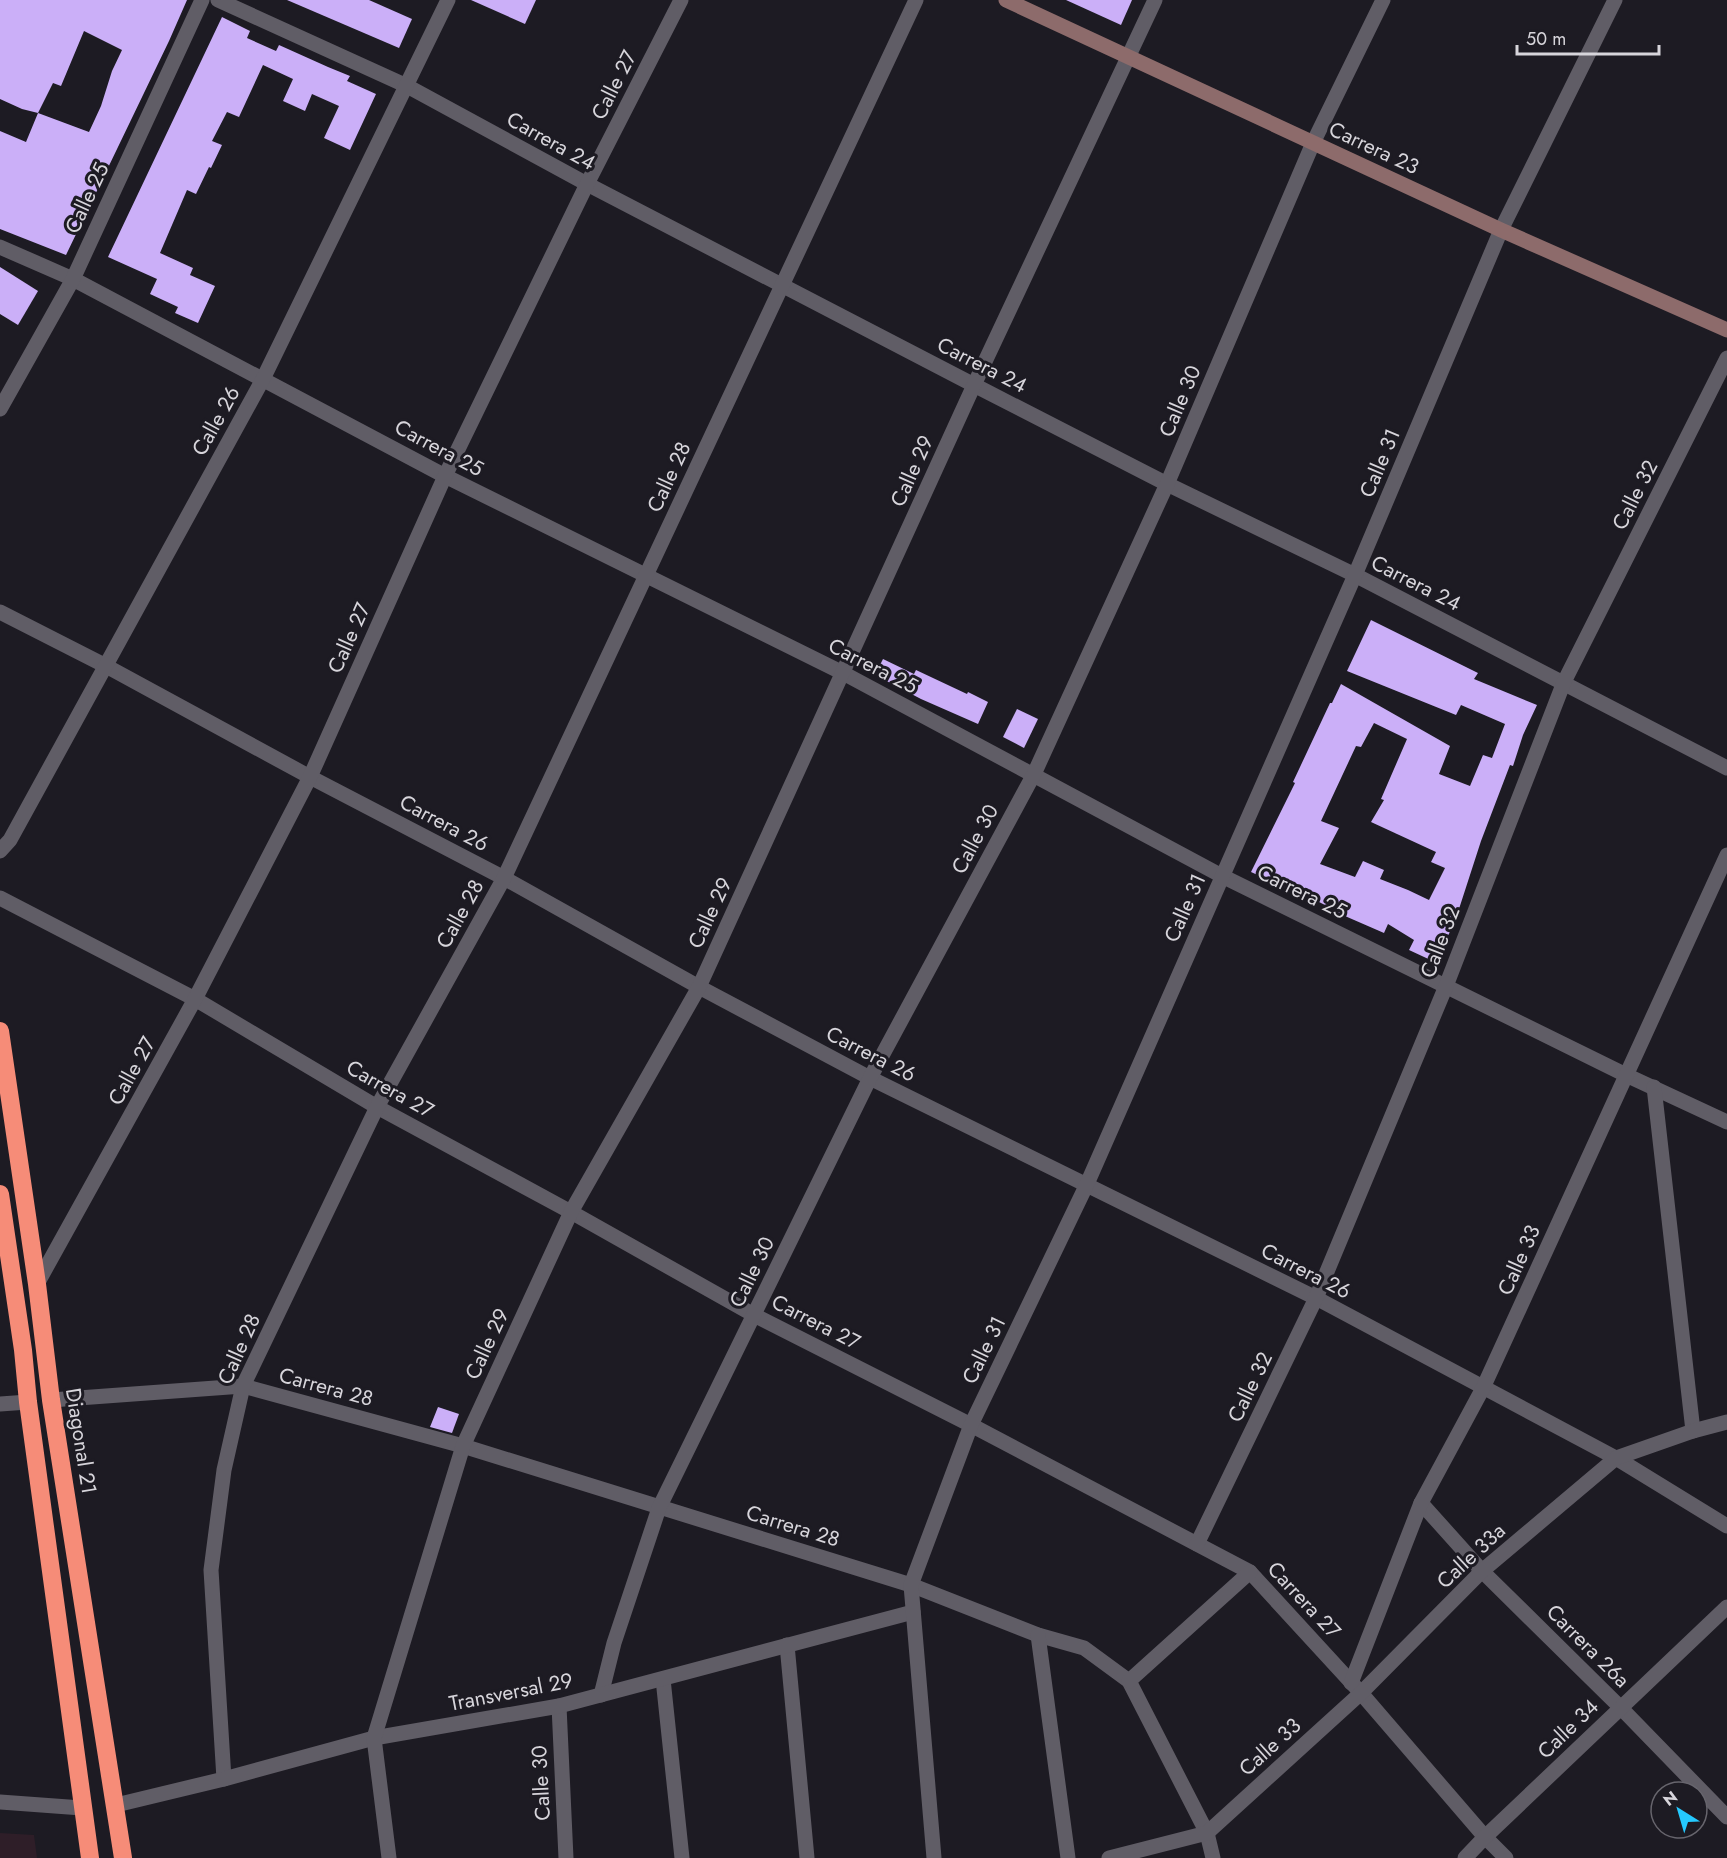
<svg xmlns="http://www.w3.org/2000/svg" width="1727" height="1858" font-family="Jost,sans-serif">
<rect width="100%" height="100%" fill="#1d1b23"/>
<polygon fill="#2e1e28" points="0,1833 34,1835 37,1858 0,1858"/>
<g fill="#cbaff8" fill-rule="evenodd">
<path d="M0 0H187L169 41 66 255 0 229V131L26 142 38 113 22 109 0 99ZM84 31 122 50 112 71 101 106 89 132 38 113 53 83 61 86Z"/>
<polygon points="287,0 369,0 412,19 399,48"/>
<polygon points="471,0 536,0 525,24"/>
<polygon points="1066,0 1132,0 1121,25"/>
<polygon points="222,17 250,31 247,38 276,51 279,45 328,67 350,76 347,81 376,94 350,150 324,138 339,106 312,94 305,111 283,101 293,79 263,65 239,117 227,112 212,141 222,145 211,168 209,167 196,194 187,190 160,253 193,268 190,275 215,286 198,323 175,313 178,307 150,294 157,279 108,257"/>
<polygon points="0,267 38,291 18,325 0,314"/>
<path d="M1371 620 1478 673 1474 679 1537 705 1523 735 1513 766 1510 765 1481 841 1458 912 1437 963 1409 950 1414 940 1388 924 1384 933 1338 913 1339 912 1309 897 1308 898 1251 872 1295 783 1293 782 1330 703H1332L1341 684 1450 746 1439 774 1470 786 1483 755 1492 758 1505 724 1461 705 1456 715 1347 671ZM1374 723 1407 739 1381 799 1384 800 1371 822 1436 852 1431 862 1445 868 1429 900 1408 890 1380 879 1384 870 1363 861 1355 877 1320 864 1339 828 1321 821 1356 746 1361 747Z"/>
<polygon points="883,659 914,674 916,670 967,694 968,692 988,702 978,724 921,699 875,675"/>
<polygon points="1017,709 1038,719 1024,748 1003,737"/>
<polygon points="438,1407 459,1414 452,1433 430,1427"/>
</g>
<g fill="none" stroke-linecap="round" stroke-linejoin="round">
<g stroke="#605d66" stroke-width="15">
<polyline points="218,0 407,86 587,184 974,385 1167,484 1355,575 1727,768"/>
<polyline points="0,247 73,279 445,476 843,673 1222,876 1626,1075 1727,1122"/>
<polyline points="0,409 73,279 202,0"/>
<polyline points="0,612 106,666 310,777 504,878 699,987 870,1078 1316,1298 1616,1458 1727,1526"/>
<polyline points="0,851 10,840 263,379 448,0"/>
<polyline points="0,898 195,999 377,1107 571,1212 754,1315 971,1425 1250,1572 1361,1693 1485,1837 1506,1858"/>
<polyline points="1654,1087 1693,1431"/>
<polyline points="37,1284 195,999 310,777 445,476 587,184 681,0"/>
<polyline points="51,1400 243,1386 463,1446 911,1585 1038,1635 1084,1648 1129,1681 1207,1833 1213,1858"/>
<polyline points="0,1404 28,1402"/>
<polyline points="1421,1503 1482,1571 1621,1708 1727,1817"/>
<polyline points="1197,1544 1316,1298 1446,986 1564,682 1727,358"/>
<polyline points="1038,1635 1068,1858"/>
<polyline points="787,1645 807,1858"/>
<polyline points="663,1679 682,1858"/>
<polyline points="1129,1681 1250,1572"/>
<polyline points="1351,1683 1421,1503 1483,1388 1727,855"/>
<polyline points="601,1695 614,1643 659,1508 870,1078 1034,774 1167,484 1313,143 1383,0"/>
<polyline points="559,1706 566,1858"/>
<polyline points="224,1779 211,1570 224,1470 243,1386 377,1107 504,878 916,0"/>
<polyline points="0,1802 82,1808"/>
<polyline points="116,1805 224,1779 374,1738 559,1706 913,1612"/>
<polyline points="389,1858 374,1738 463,1446 571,1212 699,987 974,385 1155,0"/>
<polyline points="934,1858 911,1585 971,1425 1087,1184 1355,575 1501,230 1615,0"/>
<polyline points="1109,1858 1207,1833 1361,1693 1482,1571 1616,1458 1693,1431 1727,1422"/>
<polyline points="1465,1858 1485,1837 1727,1607"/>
</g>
<polyline stroke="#8d6b6b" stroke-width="15" points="1006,0 1501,230 1727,330"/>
<g stroke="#f68c78" stroke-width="18">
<polyline points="0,1031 37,1284 51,1400 123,1858"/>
<polyline points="0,1194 23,1350 28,1402 90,1858"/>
</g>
</g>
<g text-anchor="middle" stroke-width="6" stroke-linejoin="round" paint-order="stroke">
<g font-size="21" fill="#d7d5db" stroke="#1d1b23">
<text transform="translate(614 85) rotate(-63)" y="7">Calle 27</text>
<text transform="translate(551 141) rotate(29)" y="7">Carrera 24</text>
<text transform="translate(1374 148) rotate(25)" y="7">Carrera 23</text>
<text transform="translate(87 198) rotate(-65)" y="7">Calle 25</text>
<text transform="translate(982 365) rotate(27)" y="7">Carrera 24</text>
<text transform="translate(1180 401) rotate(-67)" y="7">Calle 30</text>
<text transform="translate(216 421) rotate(-61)" y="7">Calle 26</text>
<text transform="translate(439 448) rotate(28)" y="7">Carrera 25</text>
<text transform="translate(1380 463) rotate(-67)" y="7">Calle 31</text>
<text transform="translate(912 471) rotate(-66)" y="7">Calle 29</text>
<text transform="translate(669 477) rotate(-65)" y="7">Calle 28</text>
<text transform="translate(1635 495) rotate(-63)" y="7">Calle 32</text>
<text transform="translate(1416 583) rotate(27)" y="7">Carrera 24</text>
<text transform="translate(349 638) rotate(-66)" y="7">Calle 27</text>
<text transform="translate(873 666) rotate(27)" y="7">Carrera 25</text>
<text transform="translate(444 823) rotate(28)" y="7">Carrera 26</text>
<text transform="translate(975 839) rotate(-62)" y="7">Calle 30</text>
<text transform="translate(1302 892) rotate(26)" y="7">Carrera 25</text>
<text transform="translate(1185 908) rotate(-66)" y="7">Calle 31</text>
<text transform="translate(710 913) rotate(-65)" y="7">Calle 29</text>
<text transform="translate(460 914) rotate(-61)" y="7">Calle 28</text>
<text transform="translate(1440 942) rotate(-69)" y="7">Calle 32</text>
<text transform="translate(871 1054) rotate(27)" y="7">Carrera 26</text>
<text transform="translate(132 1071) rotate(-61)" y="7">Calle 27</text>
<text transform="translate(390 1089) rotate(29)" y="7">Carrera 27</text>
<text transform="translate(1519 1260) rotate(-66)" y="7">Calle 33</text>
<text transform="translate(1306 1271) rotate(27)" y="7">Carrera 26</text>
<text transform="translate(752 1272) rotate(-64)" y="7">Calle 30</text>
<text transform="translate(816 1322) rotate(27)" y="7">Carrera 27</text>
<text transform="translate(487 1344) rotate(-65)" y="7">Calle 29</text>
<text transform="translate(239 1349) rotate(-66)" y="7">Calle 28</text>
<text transform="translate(984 1350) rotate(-64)" y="7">Calle 31</text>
<text transform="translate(326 1387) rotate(15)" y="7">Carrera 28</text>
<text transform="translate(1250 1387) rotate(-64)" y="7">Calle 32</text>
<text transform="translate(81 1441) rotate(81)" y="7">Diagonal 21</text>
<text transform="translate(793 1526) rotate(17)" y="7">Carrera 28</text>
<text transform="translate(1471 1556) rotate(-43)" y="7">Calle 33a</text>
<text transform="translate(1304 1600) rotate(47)" y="7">Carrera 27</text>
<text transform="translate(1588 1646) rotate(45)" y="7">Carrera 26a</text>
<text transform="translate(511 1692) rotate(-11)" y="7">Transversal 29</text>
<text transform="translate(1568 1729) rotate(-44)" y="7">Calle 34</text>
<text transform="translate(1270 1747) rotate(-42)" y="7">Calle 33</text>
<text transform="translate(541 1783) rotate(-93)" y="7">Calle 30</text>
</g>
</g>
<g transform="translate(1679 1810) rotate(323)"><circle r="28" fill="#1d1b23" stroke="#67656d" stroke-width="1.5"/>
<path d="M0-4.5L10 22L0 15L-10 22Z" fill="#25c9fe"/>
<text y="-9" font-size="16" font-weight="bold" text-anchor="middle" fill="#d7d5db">N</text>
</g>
<path d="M1517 45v9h142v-9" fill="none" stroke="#d7d5db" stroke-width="3"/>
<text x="1526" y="45" font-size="18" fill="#d7d5db" stroke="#1d1b23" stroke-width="4.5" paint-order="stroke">50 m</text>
</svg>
